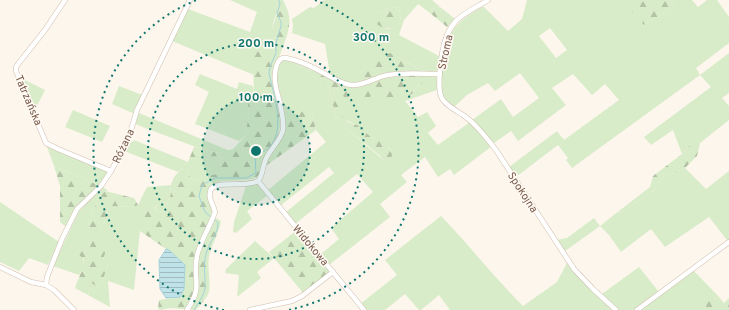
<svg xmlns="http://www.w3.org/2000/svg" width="729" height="310" font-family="Overpass,sans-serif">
<defs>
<pattern id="forest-firs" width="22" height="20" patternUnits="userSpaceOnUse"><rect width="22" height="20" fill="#d8ecc9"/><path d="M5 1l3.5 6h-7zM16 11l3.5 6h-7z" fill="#b4c2a5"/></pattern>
<pattern id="water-rules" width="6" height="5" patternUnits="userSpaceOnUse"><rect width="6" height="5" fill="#bfe3e8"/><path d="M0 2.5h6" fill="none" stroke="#a0bbbe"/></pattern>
</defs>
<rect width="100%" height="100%" fill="#fdf6ec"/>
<g fill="#d8ecc9" fill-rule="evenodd">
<path d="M230 0H274C282 10 275 14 273 24 272 28 274 33 274 37L278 39V42L283 47 274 69 258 50 253 66 254 75 172 41 188 9 250 32 257 12Z"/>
<path d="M324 0H432L440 7 432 9 430 13 418 4 404 20 399 35 439 56 438 69 435 72 424 71 416 68 412 64 405 63 399 57C387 66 368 84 353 84 345 84 337 78 330 75L325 44 292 33 293 26 292 19 310 7 314 8ZM392 7 399 8 401 18 396 28 386 29 377 13Z"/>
<path d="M527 0H621L644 25 675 7 670 0H692L698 7 707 0H717L729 17V43L696 68 700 75 729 53V93L722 98 729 106V120L700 143 695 140 682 154 673 130 651 145 644 137 711 87 700 75 572 168 566 160 568 158 558 145 516 177 509 167 557 131 564 140 619 100 605 84 592 95 573 74 552 88 566 105 518 141 511 131 494 143 472 120 501 99 513 117 539 98 520 73 495 91 488 83 467 95 454 107C450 104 445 102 442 97 439 88 446 40 452 32 459 20 471 14 483 6L508 31 522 19ZM550 28 567 50 556 58 539 36Z"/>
<path d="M282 60H289L300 65 299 67 311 72V76L327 80 336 117 346 128 387 163 393 152 382 141C372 140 366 133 358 126 353 122 345 122 341 114 338 106 336 97 333 90L336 88 349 101 355 97 371 94 385 105 412 94 417 86 422 84 423 76H435L438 78 437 90 405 101 418 117 427 112 436 126 428 133 438 145 470 122 492 146 454 175 450 169 438 177 425 157 401 175 407 182 380 204 390 217 329 265 321 254 339 239 331 228 373 192 357 174 295 224 286 212 334 173 329 167 280 206 268 190 326 142 316 130 312 113 285 124C284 117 284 111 283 104 280 90 270 73 282 60Z"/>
<polygon points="200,74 237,89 239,82 253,86 254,93 247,101 249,109 246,135 239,141 195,124 209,92 195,85"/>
<polygon points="21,78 45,90 35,110"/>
<polygon points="119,86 142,95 135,114 112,104"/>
<polygon points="73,110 110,126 102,142 65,127"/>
<polygon points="139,113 230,151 218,153 201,149 135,124"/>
<polygon points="134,140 188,162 178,172 124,151 129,141 133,142"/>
<polygon points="46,144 109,171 98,185 54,166"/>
<path d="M219 155 222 158 219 165V174L203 176 193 181 188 174 197 156C204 155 212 158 219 155Z"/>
<polygon points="685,168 706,189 729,171 729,239 727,240 709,217 665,247 651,229 621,252 609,235 600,226 565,251 557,240 567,238 594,218 600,226 619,211 622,212 655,189 661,179"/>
<polygon points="257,183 261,185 268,195 247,211 252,219 236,233 233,232 234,222 246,186"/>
<polygon points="171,185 170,187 171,194 164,211 160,212 155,210 157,204 140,231 134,290 108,281 110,307 88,295 91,283 98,287 102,282 108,265 103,259 106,251 82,246 84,266 79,275 53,266 79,211 103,187 108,191 105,191 98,200 87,227 100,230 107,217 108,208 110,206 132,207 138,205 147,187"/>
<polygon points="0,202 59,242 48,265 29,258 19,271 0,262"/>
<path d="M441 216C469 245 494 277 523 306L557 282 568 261 575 274 614 310H450L439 295 421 310H419L405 294 385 310H365L360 304 397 275 385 260Z"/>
<polygon points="255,241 274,258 257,272 261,278 237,297 239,275 225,273 226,269"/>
<polygon points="639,267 659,292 634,310 619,310 602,294"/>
<polygon points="693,270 720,298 701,301 708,310 639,310"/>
</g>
<g fill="url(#forest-firs)" fill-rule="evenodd">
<path d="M274 0H283C293 18 290 28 283 47L278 42V39L274 37 271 32 273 30C273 18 283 11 274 0Z"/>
<polygon points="621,0 670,0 675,7 644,25"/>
<path d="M392 7 399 8 401 18 396 28C386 29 376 28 373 17L377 13Z"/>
<polygon points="440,7 455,19 447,27 430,13 432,9"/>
<path d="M258 50C262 55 272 64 274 69 277 75 281 119 280 127 279 137 264 174 255 178 243 183 217 177 210 187 203 196 211 200 212 209 213 211 212 213 211 215L221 221C219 234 211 245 209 257 207 268 211 281 209 292 207 298 200 305 196 310L170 308 161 310 158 309 159 300 180 297 184 289 185 265 169 250 166 249 140 231 149 203 156 199 155 210 160 212 164 211 171 194 170 187 174 177 188 162 194 147 218 153 233 149 246 135 249 109 247 101 254 93 253 66 254 51ZM219 155 222 158 219 165V174L203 176 193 181 188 174 197 157C204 155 212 158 219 155Z"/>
<polygon points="375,53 380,56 390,53 399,57 405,63 412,64 416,68 424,71 422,84 417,86 412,94 388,106 385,105 371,95 369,99 362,104 355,97 349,102 336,88 333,90 342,115 348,122 357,125 372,138 383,141 393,153 389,162 387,164 379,155 346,128 336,117 327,80 311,76 311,72 299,67 300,65 353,87 365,86 362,73 364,62 372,60"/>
<polygon points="308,107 312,113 316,130 267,165 268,160 281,140 285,124"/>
<polygon points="695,140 700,143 697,156 685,168 661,179 655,189 622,212 619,211 650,187 653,176 682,154"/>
<polygon points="54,166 98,185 77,207 66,227 60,222 60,186"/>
<polygon points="105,191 134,198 138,205 132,207 110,206 108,208 107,217 100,230 94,232 87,227 98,200"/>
<polygon points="297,230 331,273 304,294 269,252"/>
<path d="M96 238 107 245 106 251 103 259 108 265 102 282 98 287 91 283 88 295 75 288C78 277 84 270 84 259L79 255V250L82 245 90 247 92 241Z"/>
<polygon points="710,297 713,299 720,298 724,303 729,298 729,310 708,310 700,301 704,298"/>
</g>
<polygon fill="url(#water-rules)" stroke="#a5d3da" points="166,249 169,250 185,265 184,289 180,297 166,298 160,289 159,260"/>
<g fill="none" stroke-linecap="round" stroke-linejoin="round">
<g stroke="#a5d3da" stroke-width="1">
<path d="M211 217 205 212 199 196 202 185 215 178H246L256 173 255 157C260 152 266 152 272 144 285 124 273 94 269 73L270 67 276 53V43L281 26V22L277 13 280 4 279 0"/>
<path d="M194 310C198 303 204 296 205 288 206 276 202 264 207 251 210 241 218 234 218 223L215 220"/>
</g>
<defs>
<g id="street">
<polyline points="65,0 45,30 18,64 16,67 16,71 46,143 58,149 111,171"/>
<path d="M488 0C477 7 463 13 455 22 451 27 448 32 446 38 442 49 435 91 443 100 449 108 460 112 467 118 479 127 487 139 496 150L574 269 593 289 616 310"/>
<polyline points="258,181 364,310"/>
<polyline points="0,267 31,282 46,285 54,290 74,310"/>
<polyline points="46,285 47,277 62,239 77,209 101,186 111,171 123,149 131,130 137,110 190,0"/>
<path d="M187 310C204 285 192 280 197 256 200 241 210 227 215 212 213 203 207 198 211 189 220 180 243 188 258 181 263 175 262 169 265 161 269 150 280 142 283 130 285 116 277 96 275 82 274 74 276 56 286 58 297 60 309 65 320 71 330 76 342 85 353 85 365 85 376 77 388 75 404 72 424 74 440 74"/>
<polyline points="250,310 292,301 302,296 333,272"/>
<polyline points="637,310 729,242"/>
</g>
</defs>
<use href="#street" stroke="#d1beb0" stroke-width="5.5"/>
<use href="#street" stroke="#fff" stroke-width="4.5"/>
</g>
<circle cx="256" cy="151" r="54" fill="#0f766e" fill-opacity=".12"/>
<g fill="none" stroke="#0f766e" stroke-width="2" stroke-dasharray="2 4">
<circle cx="256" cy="151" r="54"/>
<circle cx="256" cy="151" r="108"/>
<path d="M224 310A162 162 0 0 1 197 0M315 0A162 162 0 0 1 288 310"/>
</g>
<g text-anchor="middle" stroke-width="3" stroke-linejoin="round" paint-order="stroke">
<g font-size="11" fill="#7a5c4d" stroke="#fffaf3">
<text transform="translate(445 52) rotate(-78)" y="4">Stroma</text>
<text transform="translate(29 100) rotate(67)" y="4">Tatrzańska</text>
<text transform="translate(123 146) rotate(-65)" y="4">Różana</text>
<text transform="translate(523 192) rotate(57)" y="4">Spokojna</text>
<text transform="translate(311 245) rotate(50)" y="4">Widokowa</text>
</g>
</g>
<circle cx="256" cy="151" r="6" fill="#0f766e" stroke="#fffaf3" stroke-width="2"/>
<g font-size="12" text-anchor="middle" font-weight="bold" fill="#0f766e" stroke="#fffaf3" stroke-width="3" stroke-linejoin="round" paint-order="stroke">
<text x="371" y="41">300 m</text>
<text x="256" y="47">200 m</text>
<text x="256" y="101">100 m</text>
</g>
</svg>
